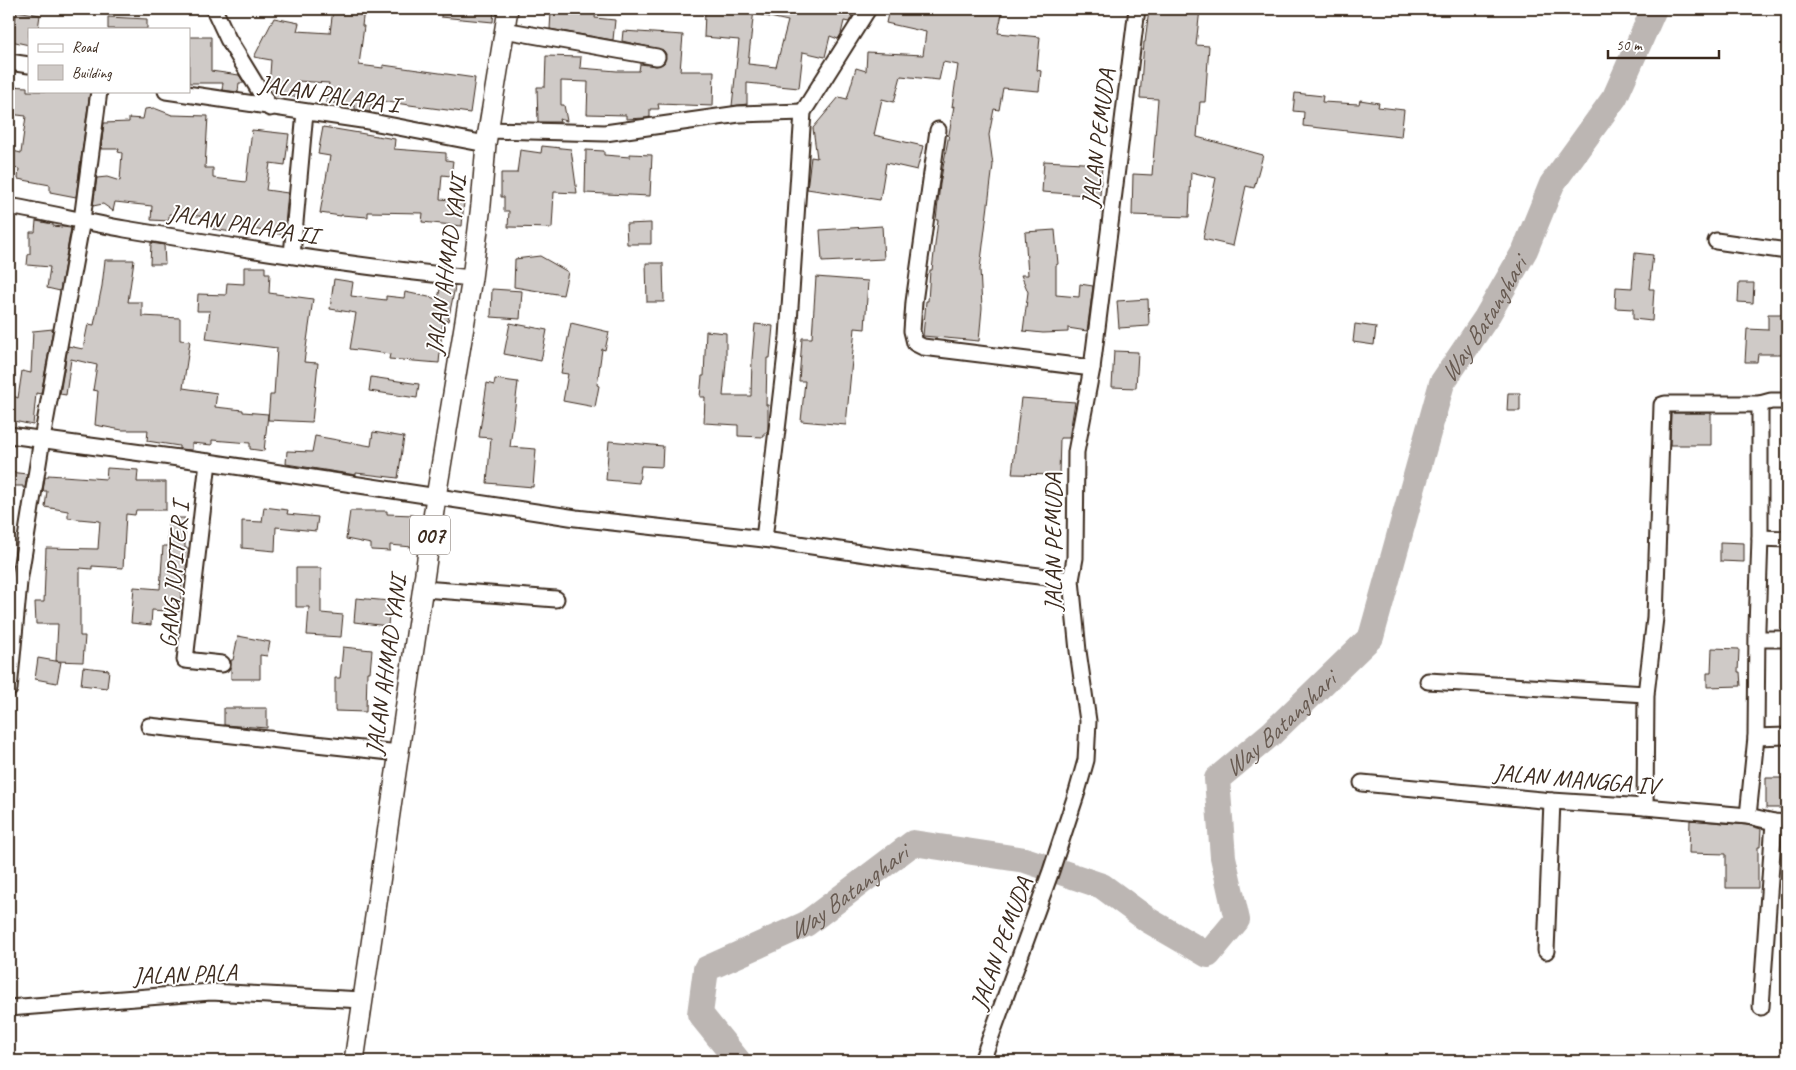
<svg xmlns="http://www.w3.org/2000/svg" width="1796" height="1070" font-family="Caveat,sans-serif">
<rect width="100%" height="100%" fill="#fff"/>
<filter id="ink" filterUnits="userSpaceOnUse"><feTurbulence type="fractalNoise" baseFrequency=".02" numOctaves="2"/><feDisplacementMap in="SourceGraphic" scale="10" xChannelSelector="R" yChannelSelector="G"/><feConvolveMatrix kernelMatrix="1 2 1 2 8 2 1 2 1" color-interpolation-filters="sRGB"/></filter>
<g filter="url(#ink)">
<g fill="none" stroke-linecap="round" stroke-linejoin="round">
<path stroke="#bcb6b3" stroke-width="26" id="s1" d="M738 1061 700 1014 706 969 806 924 913 843 1025 860 1102 886 1148 920 1208 955 1237 920 1223 857 1217 779 1272 733 1371 637 1442 383 1486 318 1525 250 1552 184 1615 97 1654 9"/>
</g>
<g fill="#cfcac7" stroke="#3b2a1e">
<polygon points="333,9 364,9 362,26 364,26 359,65 383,68 383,65 475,78 470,113 372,100 370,112 355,109 355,106 326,102 329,83 297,81 295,97 273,95 269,88 271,60 254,57 274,18 299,23 297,31 330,33"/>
<polygon points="441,9 494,9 493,22 441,17"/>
<polygon points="578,9 596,9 595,18 615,20 613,40 550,29 551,12 578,14"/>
<polygon points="707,9 754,9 748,64 776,67 788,21 756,14 757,9 855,9 849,22 844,21 841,34 838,39 830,36 825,57 803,52 799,88 747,83 747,104 732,106 739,40 704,37 705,12 707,12"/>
<polygon points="889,9 1003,9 998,33 1040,37 1037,70 1041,71 1039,91 1003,88 999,110 994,109 989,135 993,165 980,269 982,308 979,341 923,336 926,301 928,301 930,270 932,270 938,220 936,220 940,184 954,106 952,107 958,65 943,62 939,80 901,76 894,102 882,99 874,135 923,146 917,170 886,163 880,200 807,189 811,157 817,158 813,128 839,97 847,99 856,68 866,71 867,52 923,55 926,32 886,23"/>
<polygon points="1149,9 1200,9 1196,45 1209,46 1205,102 1200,102 1197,137 1263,155 1254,188 1246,186 1233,246 1203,239 1216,178 1191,172 1189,217 1132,215 1133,174 1152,175 1158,99 1140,98 1144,42 1145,42"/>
<polygon points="17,11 40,15 38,29 29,29 29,45 11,41"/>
<polygon points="108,17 147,19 147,29 108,29"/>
<polygon points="623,31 683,35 680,71 714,71 713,106 658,104 659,109 650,109 650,117 645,118 626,119 626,115 587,114 588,82 561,81 561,105 564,105 567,121 559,119 560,122 538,122 537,87 545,87 546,56 581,57 580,68 617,71 639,71 640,64 656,66 664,63 666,54 663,50 622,41"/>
<polygon points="189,37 211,37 211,71 239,75 244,83 239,83 238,92 222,90 223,83 189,83"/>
<polygon points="9,86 27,87 27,91 90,91 76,197 50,192 50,185 18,179 19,169 9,167 9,150 21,153 26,116 9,114"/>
<polygon points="1295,93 1323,96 1322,102 1359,104 1360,100 1379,103 1378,107 1404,110 1401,137 1303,126 1304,112 1293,111"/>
<polygon points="154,108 172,115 208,116 205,168 213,168 213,178 246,182 252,130 289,134 285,165 270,163 266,190 288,193 284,235 233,225 232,232 212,229 213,217 169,214 169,221 151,220 152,206 115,202 113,211 103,204 93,206 97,178 107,177 120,181 122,153 118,152 119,149 101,149 104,123 129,122 129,118 143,119 145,109"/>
<polygon points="323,127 395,139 394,149 446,153 446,160 453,161 451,176 442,175 440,199 464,201 462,226 422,222 423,213 368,212 368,217 341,215 341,216 320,213 330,156 318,154"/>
<polygon points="542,146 571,149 577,193 554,192 552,228 508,227 509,211 504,211 504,197 501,197 501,173 517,173 520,150 541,153"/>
<polygon points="586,150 604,151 604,155 630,157 630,154 652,155 650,196 585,193"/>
<polygon points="1044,161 1102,164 1100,196 1042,192"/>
<polygon points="36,221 53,224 53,226 71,228 60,291 47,288 50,267 27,265 28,255 30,254 30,232 35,232"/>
<polygon points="651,223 651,244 627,244 626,224"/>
<polygon points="882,226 884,259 822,262 820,230"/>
<polygon points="1055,230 1058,264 1056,265 1056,295 1079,297 1080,284 1093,286 1087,331 1068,328 1068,332 1043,333 1023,331 1028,292 1021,275 1028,275 1025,232"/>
<polygon points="151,243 164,245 165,264 150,264"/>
<polygon points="1635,253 1653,255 1649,289 1654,289 1652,321 1633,319 1633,309 1615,308 1616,287 1632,288"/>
<polygon points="540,256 568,272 563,295 514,287 515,259"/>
<polygon points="105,260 134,260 128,302 142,302 142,316 180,318 180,340 190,341 183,388 217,393 215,407 243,410 243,412 268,414 264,451 250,449 250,443 212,440 212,445 192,443 192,450 179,449 179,446 147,441 148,430 122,430 95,425 98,391 93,390 97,365 71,359 66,395 60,394 68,346 83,349 88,324 94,325 102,286"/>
<polygon points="646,263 663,263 664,302 647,302"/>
<polygon points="244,267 265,267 265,273 270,273 269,293 313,299 304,362 318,363 312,422 268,420 270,395 274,395 277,348 206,339 210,311 197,311 198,294 226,295 227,283 244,284"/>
<polygon points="816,277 868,281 865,329 855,328 846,425 801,421 805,381 799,381 802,338 812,338"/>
<polygon points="334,279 353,282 351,296 386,300 386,296 404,298 405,292 438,299 441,284 455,287 448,321 443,320 439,363 389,359 390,354 350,349 356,313 330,309"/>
<polygon points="1739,283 1754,283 1753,303 1738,302"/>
<polygon points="492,289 522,291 520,319 491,317"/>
<polygon points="1148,299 1149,326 1119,328 1117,301"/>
<polygon points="1768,314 1787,314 1787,354 1758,354 1757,362 1745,362 1747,329 1768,330"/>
<polygon points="510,323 547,330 541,361 504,354"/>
<polygon points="571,323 609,332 605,350 602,349 597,385 599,386 595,407 563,401 568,374 561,373"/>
<polygon points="755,324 773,326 770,358 767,358 766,405 768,405 768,429 767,433 764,433 764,437 738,436 738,425 704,423 705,397 700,397 702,376 704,376 706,331 726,333 726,362 723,396 751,396 752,359"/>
<polygon points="1355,324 1376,327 1374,345 1353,342"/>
<polygon points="53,329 41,394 36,393 33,425 9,420 9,394 18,398 22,371 31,373 33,331"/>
<polygon points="1114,351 1138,352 1136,388 1112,387"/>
<polygon points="371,377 419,384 417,398 369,391"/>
<polygon points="495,379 518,382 510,447 536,449 533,487 487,483 491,438 479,437 487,383 494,385"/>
<polygon points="1508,393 1520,393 1520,411 1507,411"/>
<polygon points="1021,398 1075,402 1069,438 1060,438 1059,475 1012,474"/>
<polygon points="1671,413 1711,413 1711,445 1670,445"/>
<polygon points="373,432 404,437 398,478 356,473 356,475 286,464 287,451 312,452 315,436 371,446"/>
<polygon points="609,441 663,446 662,467 641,466 639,483 606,480"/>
<polygon points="107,468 138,470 137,482 166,482 166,510 136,510 135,515 126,514 123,568 92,566 92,569 80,568 80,636 85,636 83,662 56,661 58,624 36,624 35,602 44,602 46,548 98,549 100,521 68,518 68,511 45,507 47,491 43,491 45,477 48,477 48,475 106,479"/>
<polygon points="9,472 27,474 25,488 23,488 23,486 9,486"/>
<polygon points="264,507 288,510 287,514 318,517 316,531 276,527 275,551 242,548 242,521 262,522"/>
<polygon points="350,511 387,511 387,514 414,515 412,547 390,545 390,551 371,550 371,544 346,539"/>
<polygon points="168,518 185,518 185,548 189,548 185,575 183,575 179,612 152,610 151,625 131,623 134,587 160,589 163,546 168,546"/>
<polygon points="1720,542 1744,543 1744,562 1720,561"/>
<polygon points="296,568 321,568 321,613 343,615 341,637 307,635 309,607 296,607"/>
<polygon points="356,598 390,601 388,626 354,622"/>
<polygon points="238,636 270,642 267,656 260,655 260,679 231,679 231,660 233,660"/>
<polygon points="343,647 372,650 370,672 367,672 366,712 335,711 335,678 340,678"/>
<polygon points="1712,648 1739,649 1738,672 1740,672 1741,686 1707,687 1707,673 1711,673"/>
<polygon points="38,658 61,662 57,683 35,679"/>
<polygon points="83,667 109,670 107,688 81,685"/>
<polygon points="224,708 267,708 267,728 224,725"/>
<rect x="1766" y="778" width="19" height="30"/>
<polygon points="1690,820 1747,825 1761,829 1760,847 1758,847 1758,888 1726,888 1726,854 1689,853"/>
</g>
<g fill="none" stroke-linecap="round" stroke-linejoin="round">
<defs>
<g id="minor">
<polyline points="214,9 228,39 270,108"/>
<polyline points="504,30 657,57"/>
<polyline points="9,62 29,65"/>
<polyline points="166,91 362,120 486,144"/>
<polyline points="488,130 605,133 739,114 803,112"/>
<polyline points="938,130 914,302 912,331 915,343 923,347 1092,368"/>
<path d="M9 206C48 213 86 222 125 229 240 248 355 267 472 278"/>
<polyline points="1716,241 1787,251"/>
<polyline points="292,255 305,112"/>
<polyline points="9,435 208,462 576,518 764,539 887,557 1071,580"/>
<polyline points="208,462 185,660 222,664"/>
<polyline points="1760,538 1787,539"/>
<polyline points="764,539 788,337 803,112 868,9"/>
<polyline points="423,589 556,599"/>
<polyline points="1758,639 1787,639"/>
<polyline points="1428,681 1646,694"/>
<polyline points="9,689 19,582 42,439 82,220 99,91"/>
<polyline points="149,726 399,753"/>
<polyline points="1756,737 1787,736"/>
<polyline points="1362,783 1552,801 1645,807 1748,816 1774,822 1787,823"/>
<polyline points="1645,807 1646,694 1655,618 1662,405 1665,404 1760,404"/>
<polyline points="1748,816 1756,737 1757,627 1760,538 1760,404 1771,401 1787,401"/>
<polyline points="1546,951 1552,801"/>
<polyline points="1761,1007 1774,822"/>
<polyline points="9,1008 211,992 363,1000"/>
<polyline points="982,1061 1051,871 1077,792 1086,760 1088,721 1078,651 1071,580 1075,558 1076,452 1092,368 1137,9"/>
</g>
<polyline id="major" points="354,1061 436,497 472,278 481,205 486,144 508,9"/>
</defs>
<use href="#minor" stroke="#3b2a1e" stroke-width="19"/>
<use href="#major" stroke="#3b2a1e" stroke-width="22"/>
<use href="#minor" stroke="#fff" stroke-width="15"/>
<use href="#major" stroke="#fff" stroke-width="19"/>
</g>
</g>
<g text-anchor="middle" stroke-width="4" stroke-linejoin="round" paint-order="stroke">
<rect fill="#fff" stroke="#766a62" stroke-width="1" x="410" y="515.5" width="40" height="39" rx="4"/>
<g font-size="22" font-weight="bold" fill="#3b2a1e">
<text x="430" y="543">007</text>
</g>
<g font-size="24" fill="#3b2a1e" stroke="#fff">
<text transform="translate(329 94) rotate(9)" y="8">JALAN PALAPA I</text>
<text transform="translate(1098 138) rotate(-83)" y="8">JALAN PEMUDA</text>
<text transform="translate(243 224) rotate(9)" y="8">JALAN PALAPA II</text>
<text transform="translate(446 265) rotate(-82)" y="8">JALAN AHMAD YANI</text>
<text transform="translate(1053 542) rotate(-90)" y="8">JALAN PEMUDA</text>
<text transform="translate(174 575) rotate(-85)" y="8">GANG JUPITER I</text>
<text transform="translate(386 665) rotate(-82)" y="8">JALAN AHMAD YANI</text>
<text transform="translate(1576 779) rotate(5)" y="8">JALAN MANGGA IV</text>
<text transform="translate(1001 943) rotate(-70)" y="8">JALAN PEMUDA</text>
<text transform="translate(185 974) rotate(-2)" y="8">JALAN PALA</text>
</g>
<g font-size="25" font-style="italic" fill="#685b52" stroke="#fff">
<text dy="9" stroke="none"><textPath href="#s1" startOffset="1408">Way Batanghari</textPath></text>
<text dy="9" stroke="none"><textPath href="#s1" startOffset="942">Way Batanghari</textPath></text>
<text dy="9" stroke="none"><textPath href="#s1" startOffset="268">Way Batanghari</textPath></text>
</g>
</g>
<rect width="1796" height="1070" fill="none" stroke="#fff" stroke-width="30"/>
<rect x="15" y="15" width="1766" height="1040" fill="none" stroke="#3b2a1e" stroke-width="2" filter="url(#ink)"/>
<rect x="28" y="28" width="162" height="65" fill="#ffffff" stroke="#b1aaa5"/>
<rect x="38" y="44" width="25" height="8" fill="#ffffff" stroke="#b1aaa5"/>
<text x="72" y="52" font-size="15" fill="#3b2a1e">Road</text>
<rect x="38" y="65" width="25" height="15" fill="#cfcac7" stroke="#b1aaa5"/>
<text x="72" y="78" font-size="15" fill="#3b2a1e">Building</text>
<path d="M1608 50v8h111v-8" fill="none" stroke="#3b2a1e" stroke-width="2.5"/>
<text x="1616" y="50" font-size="15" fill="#3b2a1e" stroke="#ffffff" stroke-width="4" paint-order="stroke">50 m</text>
</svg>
